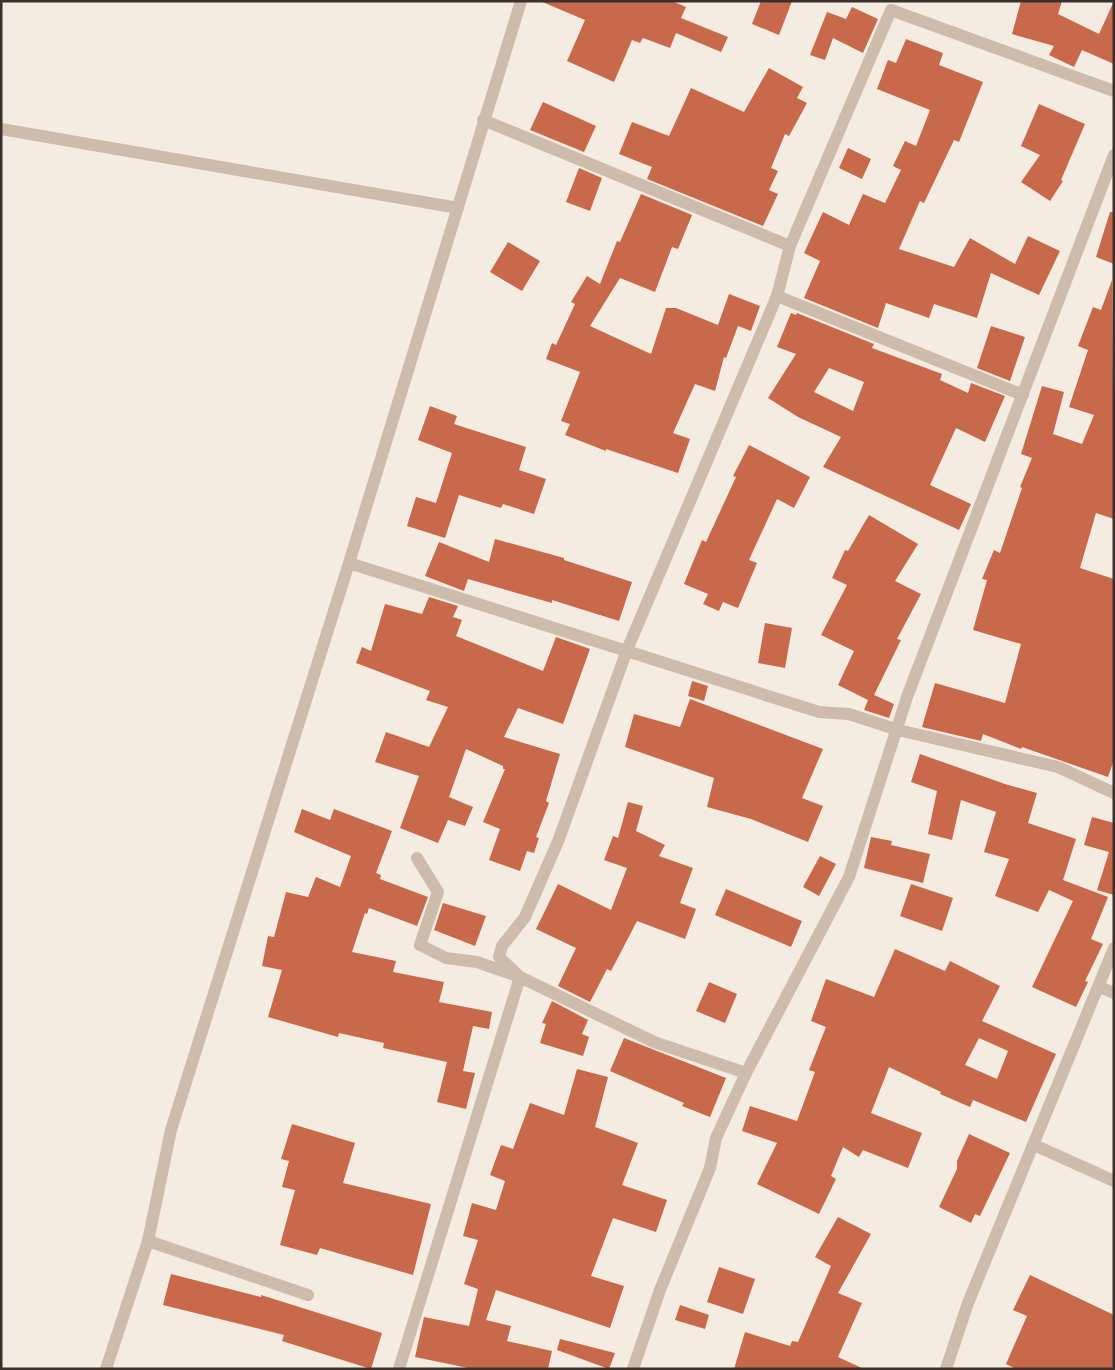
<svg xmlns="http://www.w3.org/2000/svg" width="1115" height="1370" font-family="Manrope,sans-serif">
<rect width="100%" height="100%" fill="#f4ebe1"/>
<g fill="#c8694b" fill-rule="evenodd">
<polygon points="540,1 672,1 686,7 681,18 728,37 721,52 676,33 670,48 643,38 640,43 632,40 614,82 567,61 585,20"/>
<polygon points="761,1 792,1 779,35 752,24"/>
<polygon points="1021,1 1062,1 1058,14 1099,34 1114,1 1114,64 1082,50 1074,67 1049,55 1054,46 1012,34"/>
<polygon points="852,7 878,19 863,53 833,38 825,60 810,55 827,12 846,19"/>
<polygon points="906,39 943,53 939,65 983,82 959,142 954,140 924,203 920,201 899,249 954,267 970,238 1015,264 1028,236 1060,251 1039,295 991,273 977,318 934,304 929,318 886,303 878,328 804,298 820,261 804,253 823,212 849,225 863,194 885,203 901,170 893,166 905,141 916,146 930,110 877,89 888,60 896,63"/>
<polygon points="769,68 803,87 797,98 807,103 789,136 785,134 771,168 778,171 769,190 778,194 763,226 647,179 652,167 619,154 632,122 669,136 691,88 744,112"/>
<polygon points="543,102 596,126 584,152 530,130"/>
<polygon points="1039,104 1085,124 1061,180 1063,181 1050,201 1021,182 1040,155 1021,146"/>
<polygon points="848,148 871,159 862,179 839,168"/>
<polygon points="579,168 602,178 590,211 566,202"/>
<polygon points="641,194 692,215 678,249 672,247 655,292 620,278 590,326 651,354 666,308 676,308 718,325 729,294 760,306 751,331 738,326 726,358 724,357 715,391 695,384 673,433 690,439 678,473 606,449 606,451 565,435 570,424 561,421 580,372 546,359 552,343 556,345 575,304 571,302 587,276 600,284 617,241 620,242"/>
<polygon points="1110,212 1114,212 1114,264 1096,257"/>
<polygon points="508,242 540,261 522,291 490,272"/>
<polygon points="1112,280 1114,519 1096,513 1080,568 1114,579 1114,760 1108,777 1022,747 1021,749 983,734 981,741 922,727 935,683 1005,703 1021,644 973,630 987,580 982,579 994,550 1000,553 1022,488 1020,487 1032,458 1021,454 1042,386 1064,392 1053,434 1082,444 1094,415 1069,407 1088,350 1078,346 1093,307 1101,310"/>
<path d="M791 313 796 315 797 313 874 344 872 348 942 374 940 380 968 393 971 383 1005 396 985 442 956 428 930 485 971 504 959 530 823 467 841 437 798 417 768 398 796 354 777 347ZM829 368 864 382 853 411 814 392Z"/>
<polygon points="991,326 1025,337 1010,381 977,368"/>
<polygon points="430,406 457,416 454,424 526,447 519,470 546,479 534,514 503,504 501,508 459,495 445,538 407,526 416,497 436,503 452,453 418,440"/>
<polygon points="749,445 810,477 794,508 777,499 749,560 757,563 738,608 723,602 719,611 703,604 708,594 684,584 702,540 706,542 736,477 733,476"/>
<polygon points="869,515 918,544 895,581 921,594 897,639 901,640 874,695 894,704 889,718 864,710 868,700 838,685 854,651 821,635 847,585 832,578 845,550 848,551"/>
<polygon points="495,539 564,558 564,560 632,582 619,621 552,600 552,603 468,579 464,591 425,576 439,542 489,562"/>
<polygon points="429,597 458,606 453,617 462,620 456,636 543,671 556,637 590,649 563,724 518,708 504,737 560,754 546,801 549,803 536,837 539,838 534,853 527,851 520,871 489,860 500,829 483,822 505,769 503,769 503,766 466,749 449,797 473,807 465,826 448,820 438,843 400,828 419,776 375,762 386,732 429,747 448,707 426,700 430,691 356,663 362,647 371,651 385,604 422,614"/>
<polygon points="765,623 792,628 785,668 758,663"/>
<polygon points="692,681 708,686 704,701 688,696"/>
<polygon points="690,699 823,749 802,798 823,806 808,842 751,819 707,807 714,778 625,747 634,714 680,727"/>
<polygon points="920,754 1005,784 1037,793 1028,823 1076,839 1063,880 1108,897 1091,939 1103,944 1085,981 1088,982 1076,1007 1032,987 1073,901 1049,890 1038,912 995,896 1009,859 984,852 996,812 961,800 952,840 928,834 937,791 911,782"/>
<polygon points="628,802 643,806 636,831 665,845 659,856 693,868 680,903 696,909 685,939 637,921 611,971 607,969 590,1002 558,986 576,948 536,929 558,884 611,910 627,868 604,860 613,836 618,838"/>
<polygon points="302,809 330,820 334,809 392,831 376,873 381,875 380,879 428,897 417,926 369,908 367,914 365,913 352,952 396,961 393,972 444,982 439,1002 492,1012 489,1029 473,1026 463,1071 475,1073 466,1109 437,1102 447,1062 383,1048 384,1043 339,1033 338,1037 268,1017 282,970 262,966 268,936 274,937 286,892 308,897 316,877 340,887 351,856 294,832"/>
<polygon points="1092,817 1114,823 1114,895 1097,890 1109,852 1084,845"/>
<polygon points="871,837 892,841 891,845 930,854 923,883 864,868"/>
<polygon points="820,856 836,864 819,896 803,887"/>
<polygon points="911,884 953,898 942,931 900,916"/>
<polygon points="726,889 802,921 791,947 715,915"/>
<polygon points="443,903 486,916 475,946 434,930"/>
<path d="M895 949 945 971 950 961 1000 986 982 1021 1056 1054 1026 1122 973 1100 970 1107 940 1094 941 1092 889 1067 871 1113 922 1133 908 1168 863 1150 859 1157 843 1147 831 1176 836 1179 819 1214 757 1184 777 1143 742 1131 750 1106 797 1121 815 1072 809 1070 826 1027 811 1021 826 979 874 997ZM979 1038 1008 1051 997 1079 965 1065Z"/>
<polygon points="709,982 737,994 725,1023 696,1011"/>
<polygon points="552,1001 588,1020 582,1034 589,1037 583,1056 540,1043 546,1024 542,1023"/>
<polygon points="624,1038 726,1078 710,1117 682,1106 684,1103 610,1071"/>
<polygon points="577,1069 608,1077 595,1127 638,1143 622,1185 667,1200 656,1232 613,1218 591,1276 624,1286 610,1328 496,1290 486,1320 511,1326 507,1341 552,1351 548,1369 473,1369 415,1357 424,1317 469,1326 478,1289 464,1284 478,1240 463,1236 472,1203 496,1210 505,1181 490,1175 501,1145 513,1149 530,1103 564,1115"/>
<polygon points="292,1124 355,1143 343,1183 431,1204 413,1275 320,1248 317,1255 280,1245 295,1190 282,1187 289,1161 281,1159"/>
<polygon points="969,1134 1010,1153 980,1216 975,1214 971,1223 939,1207 957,1169 957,1161"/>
<polygon points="838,1217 871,1234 838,1293 862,1303 838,1357 864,1369 734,1369 745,1332 790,1346 792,1341 798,1342 831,1266 815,1257"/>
<polygon points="719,1267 755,1279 743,1314 707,1302"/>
<polygon points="171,1274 261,1297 261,1295 382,1333 371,1369 282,1341 284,1335 163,1305"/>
<polygon points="1030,1275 1114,1315 1114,1369 1016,1369 1006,1364 1027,1316 1013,1310"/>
<polygon points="680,1305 709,1315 705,1329 675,1320"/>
<polygon points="560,1339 615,1353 609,1369 557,1350"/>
</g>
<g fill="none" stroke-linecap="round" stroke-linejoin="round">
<g stroke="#cdbbac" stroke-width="12">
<polyline points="483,120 790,246"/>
<polyline points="1,129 458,208"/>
<polyline points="777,296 1023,395"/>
<polyline points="349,563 819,712 849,714 898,730 1058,767 1114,793"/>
<polyline points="417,858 438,892 420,945 446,958 477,962 520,977 654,1042 746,1073"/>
<polyline points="1100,987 1114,993"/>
<polyline points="1034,1145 1114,1181"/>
<polyline points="148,1241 308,1295"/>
<polyline points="106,1369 148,1241 171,1130 349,563 521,1"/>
<polyline points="399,1369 520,977 499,957 502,946 525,917 559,839 627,650 777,296 790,246 891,10 1114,91"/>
<polyline points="633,1369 660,1290 710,1168 716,1138 746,1073 849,877 907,697 1114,155"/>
<polyline points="946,1369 968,1303 1114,948"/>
</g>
</g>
<rect width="1115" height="1370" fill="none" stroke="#3b302b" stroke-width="5"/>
</svg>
